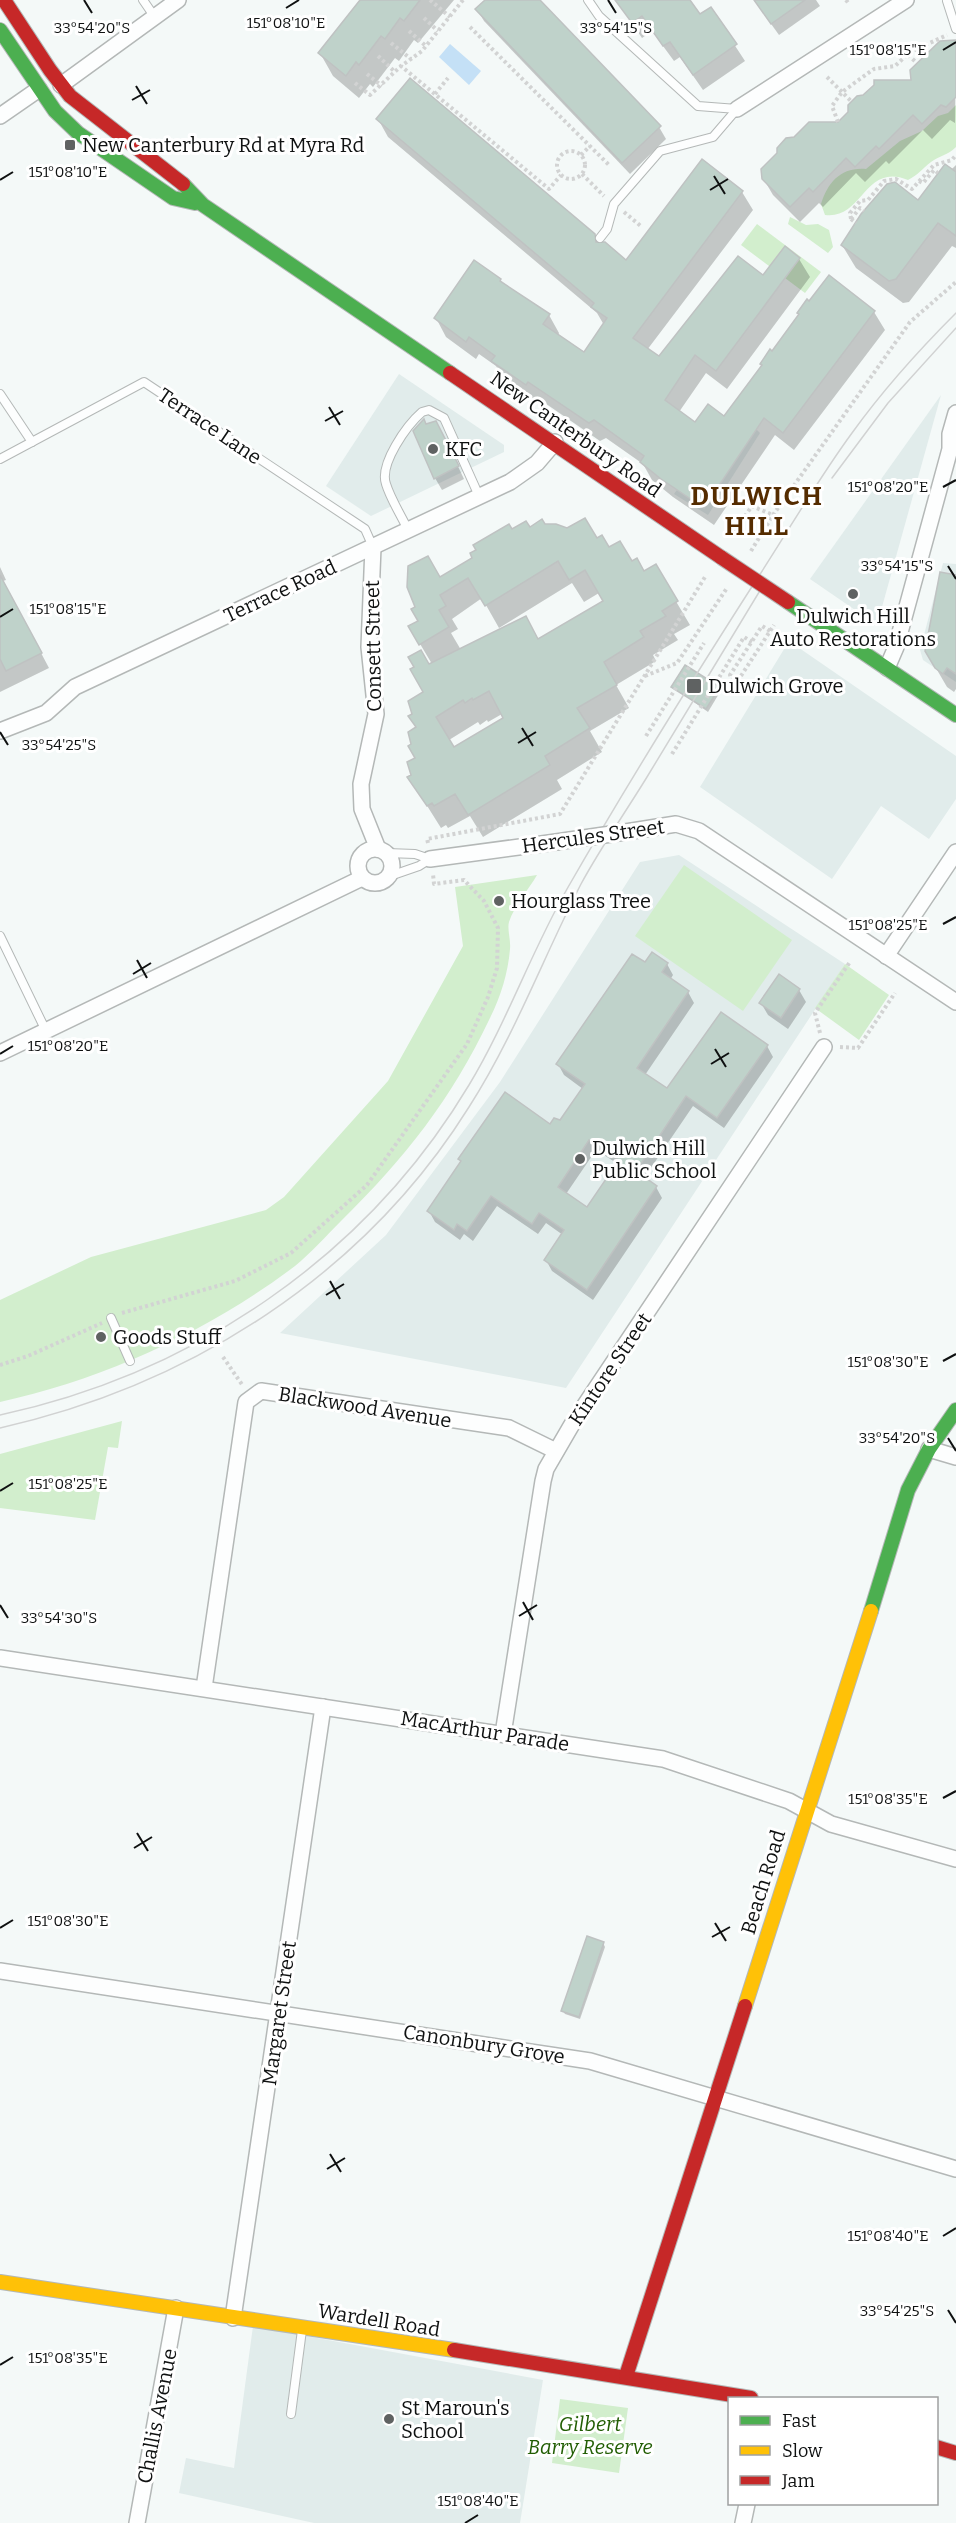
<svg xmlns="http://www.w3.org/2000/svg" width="956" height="2523" font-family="Bitter,serif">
<rect width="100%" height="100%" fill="#f4f9f8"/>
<g fill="#e1eceb">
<polygon points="399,374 504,445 504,452 371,516 326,486"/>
<polygon points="941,395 877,625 810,579"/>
<polygon points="736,409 760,433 708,515 674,494"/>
<polygon points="943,563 956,564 956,682 923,660 920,650"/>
<polygon points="789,641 956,756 956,799 929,839 881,806 832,879 700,787"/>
<polygon points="679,855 845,964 566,1388 280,1333 386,1235 500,1082 640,862"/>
<polygon points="253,2326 543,2380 520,2523 314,2523 179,2493 186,2458 234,2468"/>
</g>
<g fill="#d2eecd">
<path d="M956 105V147C948 155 939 156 931 162 922 169 918 175 908 180 864 162 863 220 825 215L821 204C828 182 841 167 866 169L900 141 922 131 938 116 948 113Z"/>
<polygon points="790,217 806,225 818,224 829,230 833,247 828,253 788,224"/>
<polygon points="757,224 821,272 805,293 741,245"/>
<polygon points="684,865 792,940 743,1011 635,936"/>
<path d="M537 875C529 889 514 906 509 922 507 929 511 941 510 949 508 973 501 996 490 1018 451 1100 405 1158 341 1221 326 1236 311 1253 295 1266 209 1331 105 1379 0 1402V1300L91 1257 266 1210 284 1197 388 1081 463 946 455 887Z"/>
<polygon points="845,964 889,995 859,1040 815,1008"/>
<polygon points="122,1421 118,1448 108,1447 95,1520 0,1508 0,1454"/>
<polygon points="560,2399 628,2408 619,2473 552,2463"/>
</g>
<polygon fill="#c4e0f6" points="450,44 481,71 469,85 439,57"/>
<g fill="#0003" fill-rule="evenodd">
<polygon points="362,0 454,0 418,43 414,40 399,61 395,58 373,87 370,84 359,98 333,76 320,53"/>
<polygon points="487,0 538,0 659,127 666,139 630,174 484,21 477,9"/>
<polygon points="616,0 688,0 700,16 711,9 745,61 703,90 680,57 674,61 652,31 642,38"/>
<polygon points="754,0 816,0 820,6 779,35"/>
<polygon points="956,41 955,123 950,120 932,139 923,130 889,164 886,161 865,182 856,173 823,207 819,203 800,222 773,195 763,178 794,138 838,123 912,81"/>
<polygon points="378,119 594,235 599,244 627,262 742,192 753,210 647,350 659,359 764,277 799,259 810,277 727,389 706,373 679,412 696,424 724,418 772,353 874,312 885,330 794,450 775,435 714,525 673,497 652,480 643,464 606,438 600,441 539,399 537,402 503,379 496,366 479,354 476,359 446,337 436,318 500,280 504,286 549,315 559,333 558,336 584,354 604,325 597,313 388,137"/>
<polygon points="956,165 956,248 952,246 909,302 903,303 856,268 842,245 918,202"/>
<polygon points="426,425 443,435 464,479 442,490 435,478"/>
<path d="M544 526 596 540 644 573 655 566 690 625 674 634 678 640 653 655 656 661 616 685 629 708 590 731 602 752 557 780 562 789 483 837 470 816 448 828 446 825 441 828 409 777 412 775 417 759 413 744 417 728 414 715 425 693 428 666 432 664 410 627 420 622 416 607 440 579 512 531ZM572 583 584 602 599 593 605 602 539 640 461 650 451 633 458 629 452 619 482 598 499 628ZM502 714 505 719 454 749 449 740 478 722 480 725 487 720 488 722Z"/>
<polygon points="0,567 6,580 3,581 49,668 0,692"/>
<polygon points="956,581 956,689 954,692 947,687 926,651"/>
<polygon points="673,687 718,688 720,692 708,712"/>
<path d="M645 964H667L673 975 670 980 688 992 694 1003 645 1075 667 1090 767 1046 773 1057 724 1128 693 1106 644 1178 656 1187 662 1198 593 1300 552 1271 546 1260 563 1235 546 1223 538 1234 497 1206 473 1241 464 1234 460 1240 435 1222 429 1211 462 1163 460 1159 560 1122 583 1089 564 1075 558 1064ZM596 1150 618 1164 588 1209 566 1194Z"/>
<polygon points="779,976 799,990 806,1002 788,1029 768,1015 761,1003"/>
<polygon points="603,1943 605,1947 580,2019 565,2014 563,2011"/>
</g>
<g fill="#bfd2ca" stroke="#bfc2c2" stroke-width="1.5" fill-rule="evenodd">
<polygon points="360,0 420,0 404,21 400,18 385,39 381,36 359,65 356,62 346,76 318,53"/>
<polygon points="485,0 540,0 661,126 622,163 475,9"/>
<polygon points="615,0 690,0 700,14 711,7 737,44 693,75 670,42 663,46 642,16 632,23"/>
<polygon points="754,0 805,0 771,24"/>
<polygon points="956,40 956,97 946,107 941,105 922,124 913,115 879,149 876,146 855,167 846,158 813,192 809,188 790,207 762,179 761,169 777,153 777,148 786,138 794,137 809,122 838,122 848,112 848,105 857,96 863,95 874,85 874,80 911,80 910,70 940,41"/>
<polygon points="410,78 595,234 596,242 605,242 626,260 702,159 743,191 633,338 659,356 738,256 763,275 785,246 800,258 716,371 695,355 665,400 695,422 708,404 724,416 762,365 760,364 770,349 772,351 799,314 797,313 807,299 809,301 829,275 875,311 783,433 764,418 704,508 661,479 640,462 644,456 594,420 589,423 528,382 526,385 491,361 495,356 469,337 466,342 434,318 474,260 501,279 500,281 550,314 543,324 584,352 607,318 591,307 594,303 376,119"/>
<polygon points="945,164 956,172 956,236 938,223 896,279 889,281 841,245 861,214 887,184 895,182 918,200"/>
<polygon points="424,419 426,424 436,421 459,466 434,479 413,431"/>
<path d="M585 518 597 538 602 535 609 547 620 541 632 561 637 558 644 571 656 564 678 601 662 611 666 616 640 631 644 637 604 662 617 685 577 708 590 728 545 756 550 765 468 815 455 794 434 806 432 803 427 806 407 777 411 775 407 762 415 758 408 746 411 744 408 732 416 727 408 716 412 714 408 701 423 692 410 669 414 667 408 657 421 650 429 664 526 616 538 639 603 601 585 570 569 580 558 561 485 606 468 578 440 595 446 606 439 610 449 627 419 645 408 626 418 621 411 609 415 607 407 587 408 566 428 556 440 577 472 558 470 553 476 550 473 545 509 524 512 529 526 521 530 527 542 519 545 524H556L567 528ZM489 691 503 718 454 747 436 717 463 700 465 703 472 698 473 700Z"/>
<polygon points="940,572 956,575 956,674 947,668 943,674 935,668 925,651"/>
<polygon points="0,575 42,653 6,671 0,659"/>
<polygon points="685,665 720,687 706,709 671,687"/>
<path d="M652 952 668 963 662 972 689 991 637 1068 667 1088 721 1012 768 1045 717 1118 686 1096 636 1171 657 1186 587 1290 544 1260 564 1230 539 1213 532 1224 491 1196 467 1231 457 1224 454 1230 427 1211 461 1161 458 1159 505 1092 550 1124 554 1118 560 1120 585 1084 556 1064 632 954 645 962ZM589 1140 619 1160 587 1207 558 1187Z"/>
<polygon points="779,974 800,989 781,1018 759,1003"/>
<polygon points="587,1936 604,1942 579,2017 561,2011"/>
</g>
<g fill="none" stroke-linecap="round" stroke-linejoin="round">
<defs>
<g id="lane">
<polyline points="143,0 154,16"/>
<polyline points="588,0 599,16 698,106 737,109"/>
<polyline points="947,1 956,29"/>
<polyline points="600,238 607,229 614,204 660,151 713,137 737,109"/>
<polyline points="0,394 32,442"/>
<polyline points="0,459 144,382 365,529 373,547"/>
<path d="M408 530C401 515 391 500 386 484 379 464 407 425 422 412L429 410 444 418 479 496"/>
<polyline points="387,853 415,854 430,859"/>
<polyline points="390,876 419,866 430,859"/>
<polyline points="0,936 46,1031"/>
<polyline points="111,1318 130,1361"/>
<polyline points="291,2414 302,2330"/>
</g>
<g id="street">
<polyline points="61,85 178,0"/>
<polyline points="737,109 906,0"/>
<polyline points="0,116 39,89"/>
<polyline points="373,547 369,647 376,714 361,784 362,809 378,849"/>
<polyline points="887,668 896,647 950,449 950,434 956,413"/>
<polyline points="0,731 46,713 75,687 510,482 537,463 555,442"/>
<polyline points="632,831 676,824 699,831 956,1002"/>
<circle cx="375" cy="866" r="17"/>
<polyline points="430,859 556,842"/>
<polyline points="886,956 956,852"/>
<polyline points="0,1053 362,878"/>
<polyline points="929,1449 956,1457"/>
<polyline points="0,1658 663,1759 789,1801 831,1824 956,1859"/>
<polyline points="204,1688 246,1402 261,1391 509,1428 556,1451"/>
<polyline points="503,1734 543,1481 546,1469 571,1426 824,1047"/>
<polyline points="0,1971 590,2061 956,2169"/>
<polyline points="233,2318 323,1707"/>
<polyline points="137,2523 176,2308"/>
<polyline points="743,2523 747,2504"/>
</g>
<g id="fast">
<polyline points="0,30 55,111 78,133 173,198 195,203"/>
<polyline points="183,184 203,205 450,373"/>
<polyline points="788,602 956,715"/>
<polyline points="871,1611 908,1490 929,1449 956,1410"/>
</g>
<g id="slow">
<polyline points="745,2006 871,1611"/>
<polyline points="0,2282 454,2350"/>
</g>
<g id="jam">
<polyline points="4,0 50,70 70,96 183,184"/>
<polyline points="450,373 722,558"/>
<polyline points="454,2350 751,2398"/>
<polyline points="626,2376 745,2006"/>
<polyline points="936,2447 956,2453"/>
</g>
</defs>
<use href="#lane" stroke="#b4b8b7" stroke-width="10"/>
<use href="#street" stroke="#b4b8b7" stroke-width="18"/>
<use href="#fast" stroke="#b4b8b7" stroke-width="16"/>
<use href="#slow" stroke="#b4b8b7" stroke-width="16"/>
<use href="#jam" stroke="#b4b8b7" stroke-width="16"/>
<g stroke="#d2d3d3" stroke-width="4" stroke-dasharray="3 3" stroke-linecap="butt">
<polyline points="430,0 450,17"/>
<polyline points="463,0 422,51 401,66 549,189 561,175"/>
<polyline points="846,0 849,4"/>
<polyline points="424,18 438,31"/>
<polyline points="470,27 610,166"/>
<polyline points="409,31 426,46"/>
<polyline points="391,43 411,59"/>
<polyline points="908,55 917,63"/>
<polyline points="378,56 394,71"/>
<polyline points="367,74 382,86"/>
<polyline points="827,77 851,101"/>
<polyline points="355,83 370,95 401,66"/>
<polyline points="435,94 448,78"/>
<polyline points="838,122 832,106 842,92 874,69 895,66 910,52 947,35"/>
<circle cx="571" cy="165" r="14"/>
<polyline points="581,155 590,146"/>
<polyline points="582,174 604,196"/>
<polyline points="919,181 923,183 934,170 938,173"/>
<polyline points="624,212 642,227"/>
<polyline points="851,219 850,213 860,201 868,200 884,181 896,179 912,189 934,165 952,160 956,155"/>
<polyline points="851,219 860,208 864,211"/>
<polyline points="851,219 856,223"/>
<polyline points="731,536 752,506 773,515"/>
<polyline points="751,551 773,515 910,322 956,282"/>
<polyline points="770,631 762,626 730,675 732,680 739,679 774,625"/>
<polyline points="645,676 677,663 727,588"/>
<polyline points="646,736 704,643"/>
<polyline points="672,754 744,637 752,642"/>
<polyline points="428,843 427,839 560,814 705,577"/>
<polyline points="820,1033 815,1013 850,962"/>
<polyline points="840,1047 858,1048 895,993"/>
<polyline points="122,1313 235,1281 291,1253 367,1185 467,1044 488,997 497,968 498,928 484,901 464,880 434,884 433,874"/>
<polyline points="223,1357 243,1386"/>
<polyline points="0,1365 28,1356 102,1323"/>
</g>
<use href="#lane" stroke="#fdfefe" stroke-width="8"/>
<use href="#street" stroke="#fdfefe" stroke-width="15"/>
<use href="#fast" stroke="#4caf50" stroke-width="14"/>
<use href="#slow" stroke="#ffc107" stroke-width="14"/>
<use href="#jam" stroke="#c62828" stroke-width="14"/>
<g stroke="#d1d2d2" stroke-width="1.5">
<polyline points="832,478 888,403 956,328"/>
<path d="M0 1415C194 1373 366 1257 469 1085 507 1022 531 952 567 889 626 786 689 685 753 585 786 535 816 482 852 433 883 390 919 350 956 313"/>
<path d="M0 1428C191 1385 364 1275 469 1107 514 1037 543 958 581 884 601 847 625 813 647 777 686 713 725 648 764 584"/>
</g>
<defs>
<polyline id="street-bridge" points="556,842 632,831"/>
<polyline id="jam-bridge" points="722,558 788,602"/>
</defs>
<use href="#street-bridge" stroke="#b4b8b7" stroke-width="18" stroke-linecap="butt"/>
<use href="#jam-bridge" stroke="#b4b8b7" stroke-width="16" stroke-linecap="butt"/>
<use href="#street-bridge" stroke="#fdfefe" stroke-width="15"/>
<use href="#jam-bridge" stroke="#c62828" stroke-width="14"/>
</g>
<path fill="none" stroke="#0f1111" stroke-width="2" d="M84 0 92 13M608 0 616 13M286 8 299 0M943 50 956 42M136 86 147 104M132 100 150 90M714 176 725 194M0 180 13 172M710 190 728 179M329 407 340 425M325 421 343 411M943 487 956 480M948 566 956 579M0 617 13 609M522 728 533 746M0 732 8 745M518 743 536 732M943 924 956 917M137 960 147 978M133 974 151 963M715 1049 726 1067M0 1054 13 1046M711 1064 729 1053M330 1281 340 1299M326 1295 344 1284M943 1361 956 1354M948 1438 956 1451M0 1491 13 1483M523 1602 533 1620M0 1605 8 1618M519 1616 537 1605M943 1798 956 1791M137 1833 148 1851M134 1848 152 1837M715 1923 726 1941M0 1928 13 1920M712 1937 730 1927M330 2154 341 2172M327 2169 345 2158M943 2236 956 2228M948 2310 956 2323M0 2365 13 2357M465 2523 478 2515"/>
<g fill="#5f6262" stroke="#fff" stroke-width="2">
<rect x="64" y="139" width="12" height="12" rx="3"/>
<circle cx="433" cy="449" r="6"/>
<circle cx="853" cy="594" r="6"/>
<rect x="686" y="678" width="16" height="16" rx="3"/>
<circle cx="499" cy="901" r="6"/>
<circle cx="580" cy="1159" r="6"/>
<circle cx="101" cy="1337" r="6"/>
<circle cx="389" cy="2419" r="6"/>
</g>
<g text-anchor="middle" stroke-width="6" stroke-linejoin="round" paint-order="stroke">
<g font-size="20" fill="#0f1111" stroke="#fff" text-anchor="start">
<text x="82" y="152">New Canterbury Rd at Myra Rd</text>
<text x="445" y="456">KFC</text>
<text x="853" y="623" text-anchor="middle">Dulwich Hill<tspan x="853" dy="23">Auto Restorations</tspan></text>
<text x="708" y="693">Dulwich Grove</text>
<text x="511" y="908">Hourglass Tree</text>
<text x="592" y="1155">Dulwich Hill<tspan x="592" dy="23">Public School</tspan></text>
<text x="113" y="1344">Goods Stuff</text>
<text x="401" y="2415">St Maroun's<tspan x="401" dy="23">School</tspan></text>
</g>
<g font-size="20" fill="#0f1111" stroke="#fff">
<text transform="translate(210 426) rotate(34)" y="7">Terrace Lane</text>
<text transform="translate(576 434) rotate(35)" y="7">New Canterbury Road</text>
<text transform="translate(280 591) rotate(-25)" y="7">Terrace Road</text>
<text transform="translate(373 646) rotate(-91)" y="7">Consett Street</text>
<text transform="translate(593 836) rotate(-8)" y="7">Hercules Street</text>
<text transform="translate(610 1369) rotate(-56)" y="7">Kintore Street</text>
<text transform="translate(365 1407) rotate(9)" y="7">Blackwood Avenue</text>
<text transform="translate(485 1731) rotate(9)" y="7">MacArthur Parade</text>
<text transform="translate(763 1882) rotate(-73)" y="7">Beach Road</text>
<text transform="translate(279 2013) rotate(-82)" y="7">Margaret Street</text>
<text transform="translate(484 2044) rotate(9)" y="7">Canonbury Grove</text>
<text transform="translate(379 2320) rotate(9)" y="7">Wardell Road</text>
<text transform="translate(157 2416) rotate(-79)" y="7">Challis Avenue</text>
</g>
<g font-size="20" font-style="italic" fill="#215d03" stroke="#fff">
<text x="590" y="2431">Gilbert<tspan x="590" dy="23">Barry Reserve</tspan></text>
</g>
<g font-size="26" font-weight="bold" letter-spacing="1.5" fill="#552c00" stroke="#fff">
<text x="757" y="505">DULWICH<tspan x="757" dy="30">HILL</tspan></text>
</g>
</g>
<g font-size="15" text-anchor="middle" fill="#0f1111" stroke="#fff" stroke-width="6" stroke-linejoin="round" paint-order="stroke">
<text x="286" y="28">151°08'10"E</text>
<text x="92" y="33">33°54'20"S</text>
<text x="616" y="33">33°54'15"S</text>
<text x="888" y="55">151°08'15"E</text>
<text x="68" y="177">151°08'10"E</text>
<text x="888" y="492">151°08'20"E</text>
<text x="897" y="571">33°54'15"S</text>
<text x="68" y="614">151°08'15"E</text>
<text x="59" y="750">33°54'25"S</text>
<text x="888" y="930">151°08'25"E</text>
<text x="68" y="1051">151°08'20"E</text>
<text x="888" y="1367">151°08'30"E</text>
<text x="897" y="1443">33°54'20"S</text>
<text x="68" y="1489">151°08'25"E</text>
<text x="59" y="1623">33°54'30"S</text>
<text x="888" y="1804">151°08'35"E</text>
<text x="68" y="1926">151°08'30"E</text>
<text x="888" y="2241">151°08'40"E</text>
<text x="897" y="2316">33°54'25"S</text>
<text x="68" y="2363">151°08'35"E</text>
<text x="478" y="2506">151°08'40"E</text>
</g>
<rect x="728" y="2397" width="210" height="108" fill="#ffffff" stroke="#9fa0a0" stroke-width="1.5"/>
<rect x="740" y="2416" width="30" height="9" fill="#4caf50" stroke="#9fa0a0" stroke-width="1.5"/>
<text x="782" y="2427" font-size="18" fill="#0f1111">Fast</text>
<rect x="740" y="2446" width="30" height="9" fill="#ffc107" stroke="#9fa0a0" stroke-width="1.5"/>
<text x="782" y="2457" font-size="18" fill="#0f1111">Slow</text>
<rect x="740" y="2476" width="30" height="9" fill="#c62828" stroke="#9fa0a0" stroke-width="1.5"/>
<text x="782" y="2487" font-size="18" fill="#0f1111">Jam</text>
</svg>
